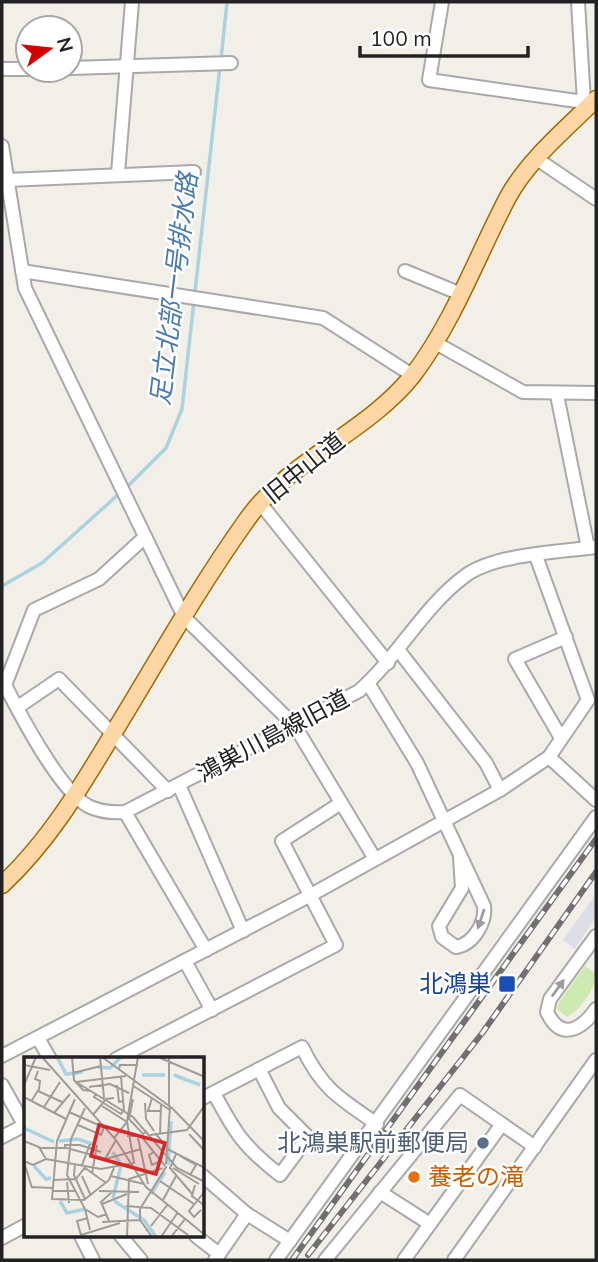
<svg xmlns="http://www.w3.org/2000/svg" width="598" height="1262" font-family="Mulish,'Noto Sans JP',sans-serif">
<rect width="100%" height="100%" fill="#f2efe9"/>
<path fill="#cdebb0" d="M585 966 596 974C596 987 579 1012 567 1017L557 1009 558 1004Z"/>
<polygon fill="#dddde8" points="596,894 596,917 575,949 563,940"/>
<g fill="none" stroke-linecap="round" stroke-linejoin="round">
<g stroke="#aad3df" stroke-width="3.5">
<polyline points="221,59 227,2"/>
<polyline points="126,488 166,448 182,409 220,66"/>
<polyline points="2,586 42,563 120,493"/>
</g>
<defs>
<g id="minor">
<polyline points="442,2 429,80 584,102"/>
<polyline points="578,2 584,102 589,106"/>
<polyline points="70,68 231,63"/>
<polyline points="2,69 28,69"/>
<polyline points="2,146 25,288 184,617 295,726 375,859"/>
<polyline points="537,159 596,199"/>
<polyline points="118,173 132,2"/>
<polyline points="7,180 194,172"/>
<polyline points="22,271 323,318 412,375"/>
<polyline points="405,271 461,294"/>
<polyline points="434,342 523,392 596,393"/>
<polyline points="557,395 588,548"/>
<polyline points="260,503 388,663"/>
<polyline points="399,651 486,763 500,790"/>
<path d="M2 679C17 709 59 790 88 806 100 812 112 813 125 812L359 691C398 657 423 607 465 576 494 554 560 552 596 547"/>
<path d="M368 683 417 763 484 906C486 922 474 944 456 947L442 937 439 926 462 888 460 858"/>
<polyline points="5,685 34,610 99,579 145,537"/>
<polyline points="18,707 59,679 168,791"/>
<polyline points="561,738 515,659 566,637"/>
<polyline points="549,757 596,800"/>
<polyline points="179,785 243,931"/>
<polyline points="125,812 206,950"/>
<path d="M596 936 550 999 547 1012C561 1042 582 1029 596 1009"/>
<polyline points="185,961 212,1010"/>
<polyline points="38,1038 50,1059"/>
<polyline points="2,1056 309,896 500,790 549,757 588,700 536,556"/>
<polyline points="116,1059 336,945 282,841 341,803"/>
<polyline points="2,1085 26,1128"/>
<path d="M214 1093C235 1133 244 1147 280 1175L308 1137 279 1108 259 1069"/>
<path d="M203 1098 302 1047C323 1090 339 1098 377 1124"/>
<polyline points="2,1137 25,1125"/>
<polyline points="203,1176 247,1214 290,1241"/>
<polyline points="380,1192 430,1224"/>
<polyline points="81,1236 93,1260"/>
<polyline points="121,1236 141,1260"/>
<polyline points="196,1236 219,1254"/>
<polyline points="2,1238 26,1225"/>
<polyline points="215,1260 247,1214"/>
<polyline points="276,1260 596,817"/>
<polyline points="325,1260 460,1095 535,1147"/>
<polyline points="404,1260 502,1124"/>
<polyline points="454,1260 596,1060"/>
</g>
<path id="major" d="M2 885C51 839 82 785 117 727 159 658 199 587 246 521 288 460 367 433 413 375 454 321 477 256 508 197 528 160 566 129 596 99"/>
</defs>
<use href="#minor" stroke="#a9a9a9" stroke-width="16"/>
<use href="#major" stroke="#a06b00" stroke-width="19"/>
<use href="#minor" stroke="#fff" stroke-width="12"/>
<use href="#major" stroke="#fcd6a4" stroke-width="16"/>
<defs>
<g id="rail">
<polyline points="308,1255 483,1032 596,872"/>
<polyline points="292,1260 596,839"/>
</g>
</defs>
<use href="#rail" stroke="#707070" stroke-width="6"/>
<use href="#rail" stroke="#fff" stroke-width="3.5" stroke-dasharray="10" stroke-linecap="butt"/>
</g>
<defs><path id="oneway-solid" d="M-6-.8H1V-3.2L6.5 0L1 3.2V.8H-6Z" transform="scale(1.75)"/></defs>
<g fill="#9c9c9c">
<use href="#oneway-solid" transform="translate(481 919) rotate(108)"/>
<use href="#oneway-solid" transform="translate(558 988) rotate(-54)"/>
</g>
<rect fill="#1a4fb4" stroke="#fff" stroke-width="2.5" x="498" y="975" width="18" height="18" rx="3.5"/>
<circle fill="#5c6f8a" stroke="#fff" stroke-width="2.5" cx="483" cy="1143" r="7"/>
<circle fill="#e8710a" stroke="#fff" stroke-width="2.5" cx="414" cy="1177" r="7"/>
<g text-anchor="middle" stroke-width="5" stroke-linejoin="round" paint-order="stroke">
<g font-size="24" fill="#222" stroke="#fff">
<text transform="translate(304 468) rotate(-39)" y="8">旧中山道</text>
<text transform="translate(273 736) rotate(-28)" y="8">鴻巣川島線旧道</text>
</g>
<g font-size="24" fill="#164399" stroke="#fff" text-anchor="end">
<text x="491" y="992">北鴻巣</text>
</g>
<g font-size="24" fill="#4e5e75" stroke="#fff" text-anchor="end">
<text x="469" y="1151">北鴻巣駅前郵便局</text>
</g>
<g font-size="24" fill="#c56008" stroke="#fff" text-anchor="start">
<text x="428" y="1185">養老の滝</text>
</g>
<g font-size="26" font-style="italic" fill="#4a7aab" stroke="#fff">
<text transform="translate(174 289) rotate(-83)" y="9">足立北部一号排水路</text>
</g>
</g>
<g transform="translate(24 1057)">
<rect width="180" height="180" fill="#f2efe9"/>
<path fill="none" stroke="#aad3df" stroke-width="3.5" d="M33 0 42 17 59 15M74 10 86 11 97 0M118 18H141M150 18 176 28M0 71 30 85M35 84 54 82 71 88M89 95 97 108 89 141M144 108 147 64M10 109 22 122 27 121M127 137 141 115M36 144 43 156 61 152M90 144 120 163 132 180"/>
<path fill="none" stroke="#9f9d99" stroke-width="2" d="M18 0 92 83 122 130 181 178M48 0 50 23 59 33 67 34M76 0 80 41M78 0 148 51 181 85M134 0 181 20M145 0V50M0 8 26 13M95 12 96 8H114M49 16 77 9M97 20 100 54M52 25 109 60 153 111 181 125M52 25 102 19M0 28 12 0M93 28 95 45 99 44M108 28 146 53M65 30 86 27 105 36M14 34 38 45M72 37 70 40 97 57 99 54M0 40 42 62M128 41 124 54H136M51 42 33 84 28 142 60 143 85 123 90 111M109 42 105 62 119 77 123 74M8 43 15 32 16 24 11 22 14 14M121 46 122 62 130 74M78 49 103 65 90 81M20 50 36 25M61 51 47 82 43 118 61 152 66 173M45 55 79 70M30 56 46 37M69 58 82 42 90 41M54 68 77 78 80 70M131 76 145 93 181 111M136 77 137 48M165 77 181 94M126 78 163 73 181 48M103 79H117L142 110 116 152V163L128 180M114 81 124 127M0 84 15 90 22 102M16 91H43L82 102 117 92M41 91V88H56L77 95M130 95 125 98 128 108 135 105M152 97 146 111 169 138M156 99 172 108 166 118M81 102 92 83M0 104 9 108 22 102 77 112 110 106 103 64 114 0M0 105 8 131M51 107 50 118 61 142M142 107 146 50M58 108 66 87M61 111 82 126M149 111 175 127M68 116 73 88M58 119 67 139M87 119 120 127M29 123 52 122 62 109M136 124 170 147M43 125 45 146M171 128 168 139 181 149M8 130 29 131M29 134H52M75 134 115 135M139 143 152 119M78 147 103 137M102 149 127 151 164 178M61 152 74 160 83 157M177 153 170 160 165 154 181 134M64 161 53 164 57 178 96 166M85 164 77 145 88 135M78 165 116 163M127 169 144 147M103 180 105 122 139 111M137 180 154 155M147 180 161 162"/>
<path fill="#d62828" fill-opacity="0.15" stroke="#d62828" stroke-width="3.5" d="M75 68 141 86 132 117 67 99Z"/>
<rect width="180" height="180" fill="none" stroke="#222" stroke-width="3.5"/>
</g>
<rect width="598" height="1262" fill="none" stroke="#222222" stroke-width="7"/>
<g transform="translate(49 49) rotate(75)"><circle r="33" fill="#ffffff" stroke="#a7a7a7" stroke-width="2"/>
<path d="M0-5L12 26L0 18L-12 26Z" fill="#d40000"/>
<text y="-10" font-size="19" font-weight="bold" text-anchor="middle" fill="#222222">N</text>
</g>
<path d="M360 46v10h168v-10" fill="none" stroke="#222222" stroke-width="3.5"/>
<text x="370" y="46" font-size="21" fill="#222222" stroke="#ffffff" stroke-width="5" paint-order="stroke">100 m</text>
</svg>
